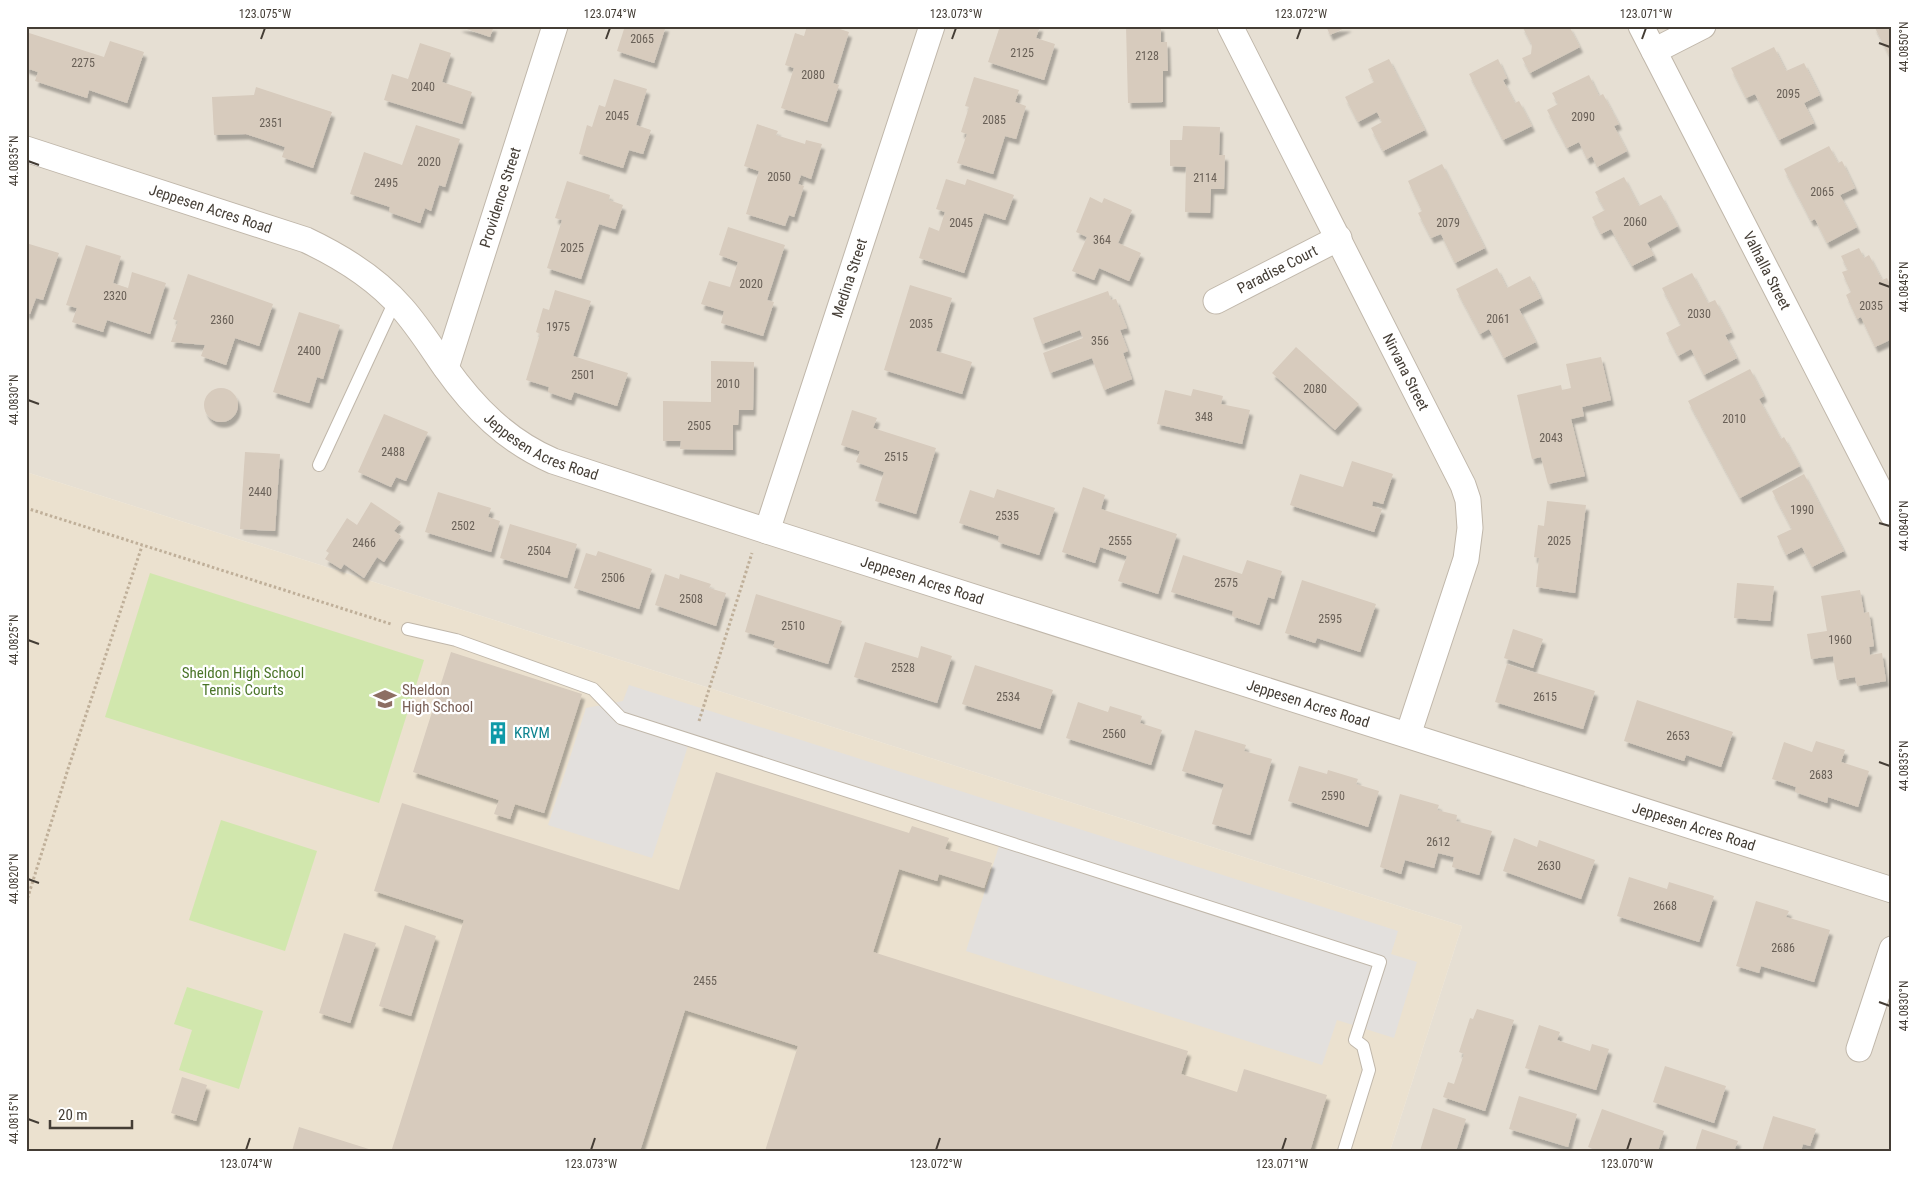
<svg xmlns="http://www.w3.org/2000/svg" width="1918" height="1177" font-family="'Roboto Condensed',sans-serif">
<defs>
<filter id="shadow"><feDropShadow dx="3" dy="5.5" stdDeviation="1" flood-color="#0004"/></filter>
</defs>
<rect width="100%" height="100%" fill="#f2ede5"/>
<polygon fill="#e6dfd3" points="26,26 1892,26 1892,1151 1390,1151 1462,926 26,472"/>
<polygon fill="#ebe1cf" points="26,472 1462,926 1390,1151 26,1151"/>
<g fill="#d1e7ad">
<polygon points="150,573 424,660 379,803 105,717"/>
<polygon points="221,820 317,851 285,951 189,920"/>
<polygon points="187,987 263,1011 239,1089 179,1070 192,1030 174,1024"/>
</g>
<polygon fill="#e3e0dd" points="629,685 1398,931 1391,954 1417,962 1394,1038 1337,1020 1322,1065 966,951 999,846 688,746 652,858 548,825 586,708 623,701"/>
<g fill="#d7cbbd" filter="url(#shadow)">
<polygon points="458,26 494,26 490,37"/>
<polygon points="625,26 666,26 654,63 617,51"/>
<polygon points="807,26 831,26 849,32 833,83 839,85 827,122 781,108 794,68 785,65 795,33 804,36"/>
<polygon points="1000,26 1040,26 1036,38 1055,44 1044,80 988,62"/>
<polygon points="1126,26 1161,26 1161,42 1167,42 1168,71 1163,71 1163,102 1128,103"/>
<polygon points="1326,26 1349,26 1330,35"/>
<polygon points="1522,26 1569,26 1580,47 1530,73 1522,58 1531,54 1532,45"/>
<polygon points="1874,26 1892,26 1892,61"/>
<polygon points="26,32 104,57 110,41 144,52 127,103 89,90 87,98 35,81 38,72 26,68"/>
<polygon points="420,43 451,53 442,82 472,92 462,124 384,100 392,74 408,79"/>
<polygon points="1774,47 1786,71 1804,63 1820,95 1804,103 1814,123 1779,140 1755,94 1746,98 1731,68"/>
<polygon points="1389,59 1425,130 1383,151 1371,128 1382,122 1377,112 1358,122 1345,97 1374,82 1368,69"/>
<polygon points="1498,59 1507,78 1503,80 1515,103 1519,101 1532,126 1503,140 1469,74"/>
<polygon points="1589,75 1599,96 1603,94 1619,124 1614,126 1627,151 1597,167 1592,156 1587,159 1579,142 1567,148 1547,110 1558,104 1552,93"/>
<polygon points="974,77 1019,90 1015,102 1026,106 1016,139 1005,136 993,174 957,163 967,134 961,132 969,107 965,106"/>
<polygon points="614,79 647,89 636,125 651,130 643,154 629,150 623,168 579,154 587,125 592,127 599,105 605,107"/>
<polygon points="256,87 332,112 313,168 282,157 285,147 246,134 214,135 212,97 254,95"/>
<polygon points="757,124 778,131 776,135 805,144 806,140 822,144 811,179 801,175 798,184 804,186 794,217 789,215 785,226 746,214 759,171 744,166"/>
<polygon points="416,125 460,139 445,187 439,185 431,211 425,208 420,223 389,212 390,207 350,194 364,152 402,165"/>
<polygon points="1183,126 1220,127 1219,155 1225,155 1224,189 1211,189 1210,213 1185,212 1186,167 1170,166 1170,140 1182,140"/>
<polygon points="1829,146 1838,163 1842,161 1855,188 1840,195 1857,227 1827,243 1815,219 1811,221 1784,169"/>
<polygon points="1442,164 1485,248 1455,263 1441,234 1431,238 1418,213 1422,211 1408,181"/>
<polygon points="1624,177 1639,206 1661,195 1678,226 1647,243 1654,255 1632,266 1611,229 1601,234 1592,217 1605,210 1595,192"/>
<polygon points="946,179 965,185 967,179 1014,195 1005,220 984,213 964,273 919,258 929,227 939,231 945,212 936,209"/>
<polygon points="567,181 610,195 609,200 623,205 615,229 599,224 581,279 547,268 562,220 555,218"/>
<polygon points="1090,197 1102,203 1104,198 1132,210 1118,243 1141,253 1129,281 1099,268 1094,280 1072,271 1087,237 1076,232"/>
<polygon points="728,227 785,245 767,300 774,302 763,336 721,323 724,311 701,304 709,281 730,287 738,262 719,255"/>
<polygon points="26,243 59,253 43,300 36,298 30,314 26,313"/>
<polygon points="86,245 121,256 113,283 128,288 132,272 166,283 150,334 107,320 103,332 72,322 77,308 66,305"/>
<polygon points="1859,248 1864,258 1869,255 1882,280 1887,278 1892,288 1892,339 1875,347 1861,317 1857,319 1846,295 1851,292 1842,272 1848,270 1841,256"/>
<polygon points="1497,268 1507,288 1530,276 1541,298 1519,309 1536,342 1504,358 1489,329 1480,334 1456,289"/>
<polygon points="1692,273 1708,303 1715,300 1732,332 1725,335 1737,358 1704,375 1691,349 1678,356 1666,333 1681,325 1662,288"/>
<polygon points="188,274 273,304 259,346 235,338 226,365 201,356 205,345 171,342 178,321 173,319"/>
<polygon points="910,285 952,298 936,351 972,362 962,394 884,370"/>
<polygon points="555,290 591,301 573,356 628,373 617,406 574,392 571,400 548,392 549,387 526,380 540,334 536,332 543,308 549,310"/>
<polygon points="1108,291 1111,300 1116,299 1127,328 1120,330 1128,351 1123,353 1132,379 1104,390 1092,358 1050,373 1043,353 1083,338 1080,330 1042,344 1033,318"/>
<polygon points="299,312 340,325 323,379 317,377 309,403 273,392"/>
<polygon points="1296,347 1359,404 1335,430 1272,373"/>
<polygon points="1601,357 1611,400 1582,407 1584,416 1571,419 1585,476 1548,484 1541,457 1532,459 1517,395 1561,385 1562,390 1571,388 1566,364"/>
<polygon points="711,361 754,362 753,410 739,410 738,425 733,425 733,450 680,449 681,441 663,441 663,401 711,402"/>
<polygon points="1750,369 1764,396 1759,399 1781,439 1784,437 1800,466 1740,498 1688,401"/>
<circle cx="221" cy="405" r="17"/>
<polygon points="1193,389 1223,396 1221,404 1250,410 1242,444 1157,424 1165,390 1191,396"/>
<polygon points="852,410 877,418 873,428 936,448 916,514 875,501 884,472 856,462 860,451 841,445"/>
<polygon points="384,414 428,432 406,481 396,477 391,487 358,472"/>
<polygon points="245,452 280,454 275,531 240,529"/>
<polygon points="1352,461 1393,474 1383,504 1373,501 1372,506 1382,509 1374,532 1290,505 1300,474 1343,487"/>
<polygon points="1804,474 1844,551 1812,567 1802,547 1786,555 1777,536 1792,529 1772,491"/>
<polygon points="1083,487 1105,495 1101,509 1177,534 1158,594 1118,581 1127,556 1100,547 1095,563 1062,552"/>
<polygon points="997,489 1055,508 1039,555 998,542 999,536 959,523 970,490 994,498"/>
<polygon points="438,492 491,508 488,517 500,521 491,552 425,532"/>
<polygon points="1547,501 1586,505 1575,593 1536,587 1539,558 1534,557 1538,525 1544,526"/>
<polygon points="371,502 401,522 394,531 401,536 384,562 377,557 364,578 344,564 341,569 325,559 329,553 326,551 347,518 357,525"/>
<polygon points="510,524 577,544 567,578 500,558"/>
<polygon points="598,551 652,569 639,609 574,588 586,553 596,556"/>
<polygon points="1183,555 1242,574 1247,560 1282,571 1274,599 1268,597 1259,625 1232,616 1233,611 1171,592"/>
<polygon points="665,574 679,579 680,574 711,584 709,588 726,593 716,626 655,605"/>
<polygon points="1302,580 1376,604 1360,652 1317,638 1315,643 1285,633"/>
<polygon points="1737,583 1774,586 1770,621 1734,618"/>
<polygon points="1860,590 1864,613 1869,612 1874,646 1869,647 1870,655 1882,653 1886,681 1857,686 1855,677 1837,680 1833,656 1811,659 1807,634 1827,631 1821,596"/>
<polygon points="756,594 842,621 828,664 773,647 775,641 745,632"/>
<polygon points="1513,629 1543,639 1533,668 1504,658"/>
<polygon points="865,642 918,658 921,646 952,656 937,703 854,677"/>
<polygon points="451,652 582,694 544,813 515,804 510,819 494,814 499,800 413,772"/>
<polygon points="1507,664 1595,691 1583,729 1495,702"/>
<polygon points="975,665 1053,690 1040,729 962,704"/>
<polygon points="1637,700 1733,732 1721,767 1686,755 1684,761 1624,741"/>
<polygon points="1078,702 1108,712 1110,706 1142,716 1140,723 1162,730 1151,765 1066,738"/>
<polygon points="1195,730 1246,745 1244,751 1272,759 1250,835 1212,824 1224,784 1182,771"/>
<polygon points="1816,741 1845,750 1841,762 1869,771 1858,807 1828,797 1827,803 1795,792 1796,787 1772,779 1784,742 1812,752"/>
<polygon points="1299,766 1327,774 1328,770 1358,779 1356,784 1379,791 1368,827 1288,801"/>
<polygon points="716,772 909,833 912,826 949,838 945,849 992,863 984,888 939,874 937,881 899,869 873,952 1188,1051 1181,1074 1237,1092 1244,1069 1327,1095 1310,1151 1147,1151 1142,1149 1141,1151 765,1151 798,1046 685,1010 640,1151 393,1151 392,1149 464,920 374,891 402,803 679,890"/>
<polygon points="1400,794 1439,805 1437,810 1457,815 1456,821 1492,831 1479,875 1452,867 1454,857 1438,853 1434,868 1405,860 1401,874 1380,867"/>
<polygon points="1514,838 1537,847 1539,840 1595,860 1581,899 1503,871"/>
<polygon points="1629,877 1667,889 1669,882 1714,896 1699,942 1617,916"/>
<polygon points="1756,901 1789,911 1786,917 1830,930 1814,982 1761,966 1759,973 1736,966"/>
<polygon points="405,925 436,936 411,1016 379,1006"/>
<polygon points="344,933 376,943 350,1023 319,1013"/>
<polygon points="1477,1009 1514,1020 1485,1111 1443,1097 1448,1082 1454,1084 1464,1054 1459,1052 1470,1018 1473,1019"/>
<polygon points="1539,1025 1560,1032 1557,1040 1590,1051 1592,1044 1609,1049 1596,1090 1525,1068"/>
<polygon points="1665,1066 1726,1086 1714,1123 1653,1102"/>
<polygon points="182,1077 207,1085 196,1121 171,1113"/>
<polygon points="1519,1096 1577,1114 1568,1147 1509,1129"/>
<polygon points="1433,1108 1466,1119 1456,1151 1420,1151"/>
<polygon points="1602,1109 1664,1131 1658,1151 1598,1151 1588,1147"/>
<polygon points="1773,1116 1816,1129 1810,1146 1803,1144 1801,1151 1762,1151"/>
<polygon points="299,1127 372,1150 371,1151 292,1151"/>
<polygon points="1702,1129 1738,1141 1734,1151 1695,1151"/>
</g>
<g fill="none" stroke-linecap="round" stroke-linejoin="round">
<defs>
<g id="service">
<polyline points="319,465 395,301"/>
<polyline points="408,629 456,640 593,689 621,718 1380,962 1355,1040 1363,1046 1369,1070 1344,1151"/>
</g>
<g id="minor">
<path id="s1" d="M1230 26 1463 485 1468 500 1470 528 1466 559 1408 735"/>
<path id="s2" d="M1641 26 1892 514"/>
<polyline points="1654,51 1703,26"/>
<path id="s3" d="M26 149 306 240C342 257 376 278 402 308 418 326 431 347 445 367 474 408 507 441 553 461L767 531 1892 890"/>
<path id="s4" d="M1216 301 1339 238"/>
<path id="s5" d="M446 368 555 26"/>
<path id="s6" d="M767 531 932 26"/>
<polyline points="1859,1049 1892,949"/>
</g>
</defs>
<use href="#service" stroke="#c0b7aa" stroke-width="14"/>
<use href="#minor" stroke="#c0b7aa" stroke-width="27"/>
<g stroke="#bfaf99" stroke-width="3" stroke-dasharray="2.5 2.5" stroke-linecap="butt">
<polyline points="26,508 391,624"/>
<polyline points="699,721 752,553"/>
<polyline points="26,903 68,769 142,546"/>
</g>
<use href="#service" stroke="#fff" stroke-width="12"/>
<use href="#minor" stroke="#fff" stroke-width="25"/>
</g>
<path fill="none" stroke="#443d35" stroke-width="2" d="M261 39 265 28M606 39 610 28M952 39 956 28M1297 39 1301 28M1642 39 1646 28M1879 43 1890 47M28 161 39 165M1879 283 1890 287M28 400 39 404M1879 523 1890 526M28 640 39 644M1879 762 1890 766M28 879 39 883M1879 1002 1890 1006M28 1119 39 1123M246 1150 250 1138M591 1150 595 1138M936 1150 940 1138M1282 1150 1286 1138M1627 1150 1631 1138"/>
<defs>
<symbol id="school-bare" viewBox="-9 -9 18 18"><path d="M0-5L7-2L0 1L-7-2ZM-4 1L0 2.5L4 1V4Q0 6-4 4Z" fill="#8d6e63" stroke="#fff" stroke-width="2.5" paint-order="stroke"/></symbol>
<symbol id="building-bare" viewBox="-9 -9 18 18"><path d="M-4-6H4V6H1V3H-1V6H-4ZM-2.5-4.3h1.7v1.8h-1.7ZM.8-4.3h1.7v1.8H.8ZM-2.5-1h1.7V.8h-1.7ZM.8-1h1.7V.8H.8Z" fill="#0f9aa8" stroke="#fff" stroke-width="2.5" paint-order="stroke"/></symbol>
</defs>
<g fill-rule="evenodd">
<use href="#school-bare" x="369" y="683" width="32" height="32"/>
<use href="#building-bare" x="482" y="717" width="32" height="32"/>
</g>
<g text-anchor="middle" stroke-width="4.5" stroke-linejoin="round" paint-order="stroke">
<g font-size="12" fill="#696057">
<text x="642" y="43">2065</text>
<text x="1022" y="57">2125</text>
<text x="1147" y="60">2128</text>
<text x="83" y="67">2275</text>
<text x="813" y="79">2080</text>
<text x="423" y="91">2040</text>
<text x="1788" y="98">2095</text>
<text x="617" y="120">2045</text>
<text x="1583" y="121">2090</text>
<text x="994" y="124">2085</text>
<text x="271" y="127">2351</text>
<text x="429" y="166">2020</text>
<text x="779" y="181">2050</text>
<text x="1205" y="182">2114</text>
<text x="386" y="187">2495</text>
<text x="1822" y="196">2065</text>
<text x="1635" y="226">2060</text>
<text x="961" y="227">2045</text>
<text x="1448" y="227">2079</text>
<text x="1102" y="244">364</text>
<text x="572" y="252">2025</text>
<text x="751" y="288">2020</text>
<text x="115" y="300">2320</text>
<text x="1871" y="310">2035</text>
<text x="1699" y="318">2030</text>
<text x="1498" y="323">2061</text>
<text x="222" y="324">2360</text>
<text x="921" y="328">2035</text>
<text x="558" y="331">1975</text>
<text x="1100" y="345">356</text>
<text x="309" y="355">2400</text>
<text x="583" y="379">2501</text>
<text x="728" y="388">2010</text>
<text x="1315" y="393">2080</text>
<text x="1204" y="421">348</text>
<text x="1734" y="423">2010</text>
<text x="699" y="430">2505</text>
<text x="1551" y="442">2043</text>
<text x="393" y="456">2488</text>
<text x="896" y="461">2515</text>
<text x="260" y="496">2440</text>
<text x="1802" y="514">1990</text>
<text x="1007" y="520">2535</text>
<text x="463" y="530">2502</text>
<text x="1120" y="545">2555</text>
<text x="1559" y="545">2025</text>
<text x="364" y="547">2466</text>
<text x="539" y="555">2504</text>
<text x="613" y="582">2506</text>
<text x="1226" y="587">2575</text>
<text x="691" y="603">2508</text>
<text x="1330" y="623">2595</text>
<text x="793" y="630">2510</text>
<text x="1840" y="644">1960</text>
<text x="903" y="672">2528</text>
<text x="1008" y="701">2534</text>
<text x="1545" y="701">2615</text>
<text x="1114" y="738">2560</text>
<text x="1678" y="740">2653</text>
<text x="1821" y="779">2683</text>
<text x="1333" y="800">2590</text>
<text x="1438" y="846">2612</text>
<text x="1549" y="870">2630</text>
<text x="1665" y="910">2668</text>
<text x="1783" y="952">2686</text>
<text x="705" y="985">2455</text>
</g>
<g font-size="15" fill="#443d35" stroke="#fff">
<text dy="5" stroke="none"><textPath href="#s5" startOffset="179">Providence Street</textPath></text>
<text dy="5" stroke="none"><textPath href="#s3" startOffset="194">Jeppesen Acres Road</textPath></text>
<text dy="5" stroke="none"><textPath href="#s4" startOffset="69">Paradise Court</textPath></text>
<text dy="5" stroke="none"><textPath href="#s2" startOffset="275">Valhalla Street</textPath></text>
<text dy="5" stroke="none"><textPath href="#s6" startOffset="266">Medina Street</textPath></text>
<text dy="5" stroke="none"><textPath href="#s1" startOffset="388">Nirvana Street</textPath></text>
<text dy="5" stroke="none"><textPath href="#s3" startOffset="614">Jeppesen Acres Road</textPath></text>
<text dy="5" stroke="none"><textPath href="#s3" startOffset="1019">Jeppesen Acres Road</textPath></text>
<text dy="5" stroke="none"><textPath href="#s3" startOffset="1424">Jeppesen Acres Road</textPath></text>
<text dy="5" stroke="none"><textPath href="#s3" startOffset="1829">Jeppesen Acres Road</textPath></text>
</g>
<g font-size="15" fill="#4b7529" stroke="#fff">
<text x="243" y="678">Sheldon High School<tspan x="243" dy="17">Tennis Courts</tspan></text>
</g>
<g font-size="15" fill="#785e54" stroke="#fff" text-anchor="start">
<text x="402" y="695">Sheldon<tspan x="402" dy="17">High School</tspan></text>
</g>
<g font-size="15" fill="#0d838f" stroke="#fff" text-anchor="start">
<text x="514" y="738">KRVM</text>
</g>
</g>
<rect width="1918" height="1177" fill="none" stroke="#ffffff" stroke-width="55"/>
<path d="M50 1120v8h82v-8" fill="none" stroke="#443d35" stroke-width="2.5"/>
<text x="58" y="1120" font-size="15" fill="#443d35" stroke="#ffffff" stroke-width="4" paint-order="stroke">20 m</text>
<rect x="28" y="28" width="1862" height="1122" fill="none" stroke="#443d35" stroke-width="2"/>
<g font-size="12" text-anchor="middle" fill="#443d35">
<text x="265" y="18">123.075°W</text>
<text x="610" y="18">123.074°W</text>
<text x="956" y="18">123.073°W</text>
<text x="1301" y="18">123.072°W</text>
<text x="1646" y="18">123.071°W</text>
<text transform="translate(1904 47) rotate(-90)" y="4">44.0850°N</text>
<text transform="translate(14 161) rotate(-90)" y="4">44.0835°N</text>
<text transform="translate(1904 287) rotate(-90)" y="4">44.0845°N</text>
<text transform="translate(14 400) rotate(-90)" y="4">44.0830°N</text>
<text transform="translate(1904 526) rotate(-90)" y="4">44.0840°N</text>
<text transform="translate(14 640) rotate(-90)" y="4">44.0825°N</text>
<text transform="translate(1904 766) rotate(-90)" y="4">44.0835°N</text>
<text transform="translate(14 879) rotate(-90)" y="4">44.0820°N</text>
<text transform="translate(1904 1006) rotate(-90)" y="4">44.0830°N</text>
<text transform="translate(14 1119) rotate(-90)" y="4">44.0815°N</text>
<text x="246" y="1168">123.074°W</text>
<text x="591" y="1168">123.073°W</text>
<text x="936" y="1168">123.072°W</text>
<text x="1282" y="1168">123.071°W</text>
<text x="1627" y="1168">123.070°W</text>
</g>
</svg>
